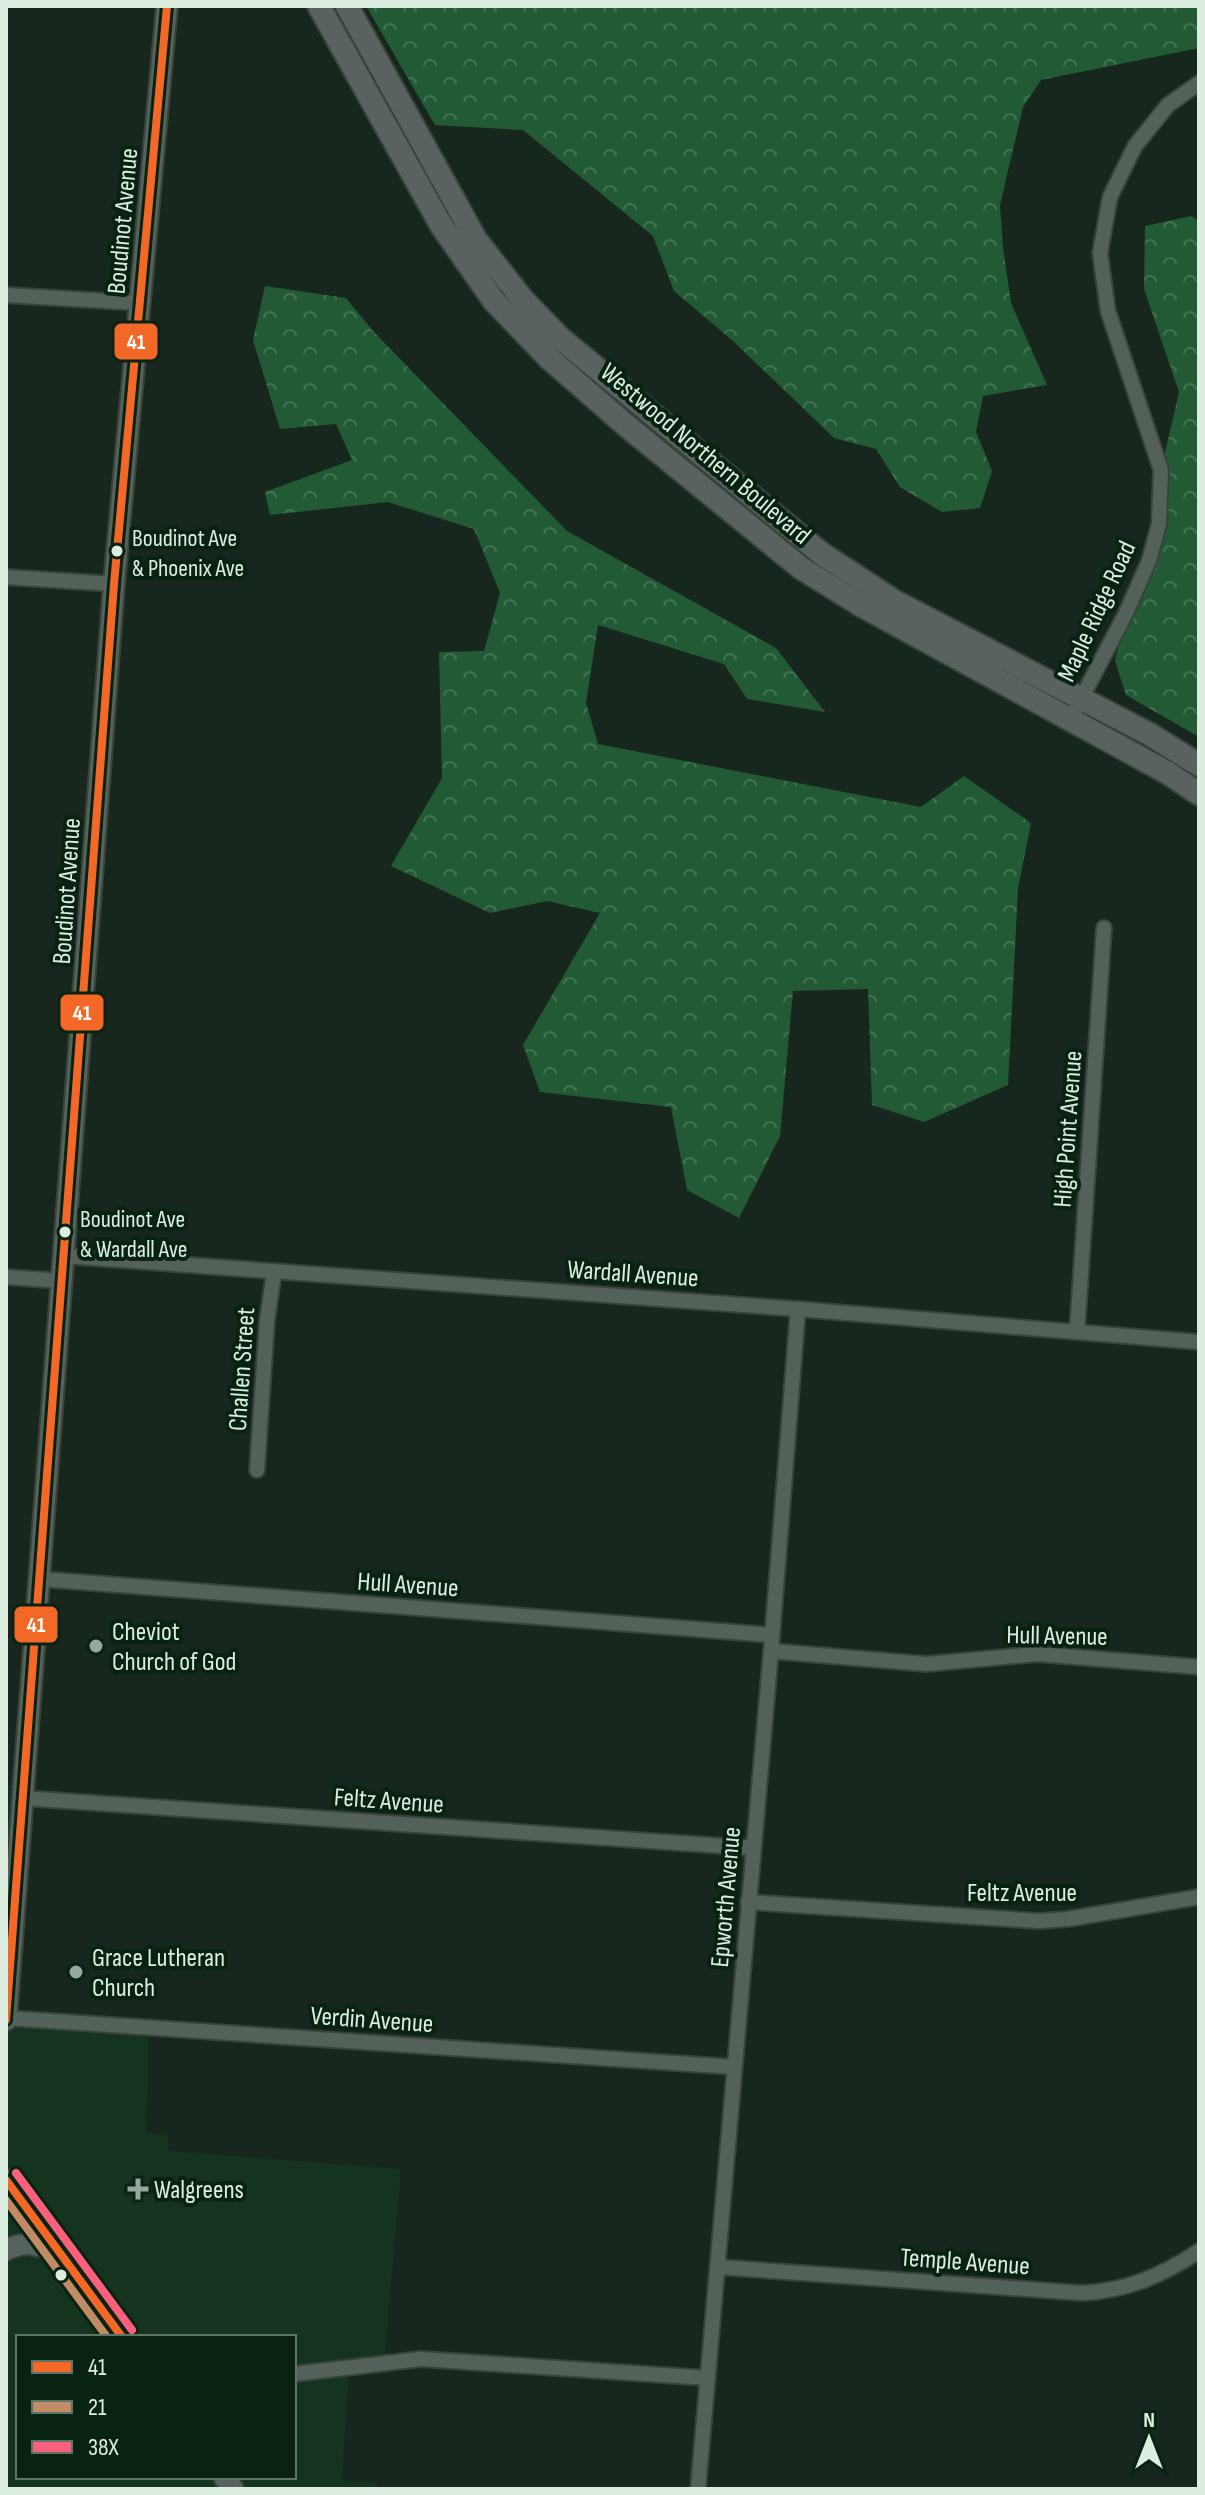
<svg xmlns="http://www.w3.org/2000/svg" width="1205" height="2495" font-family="'Sofia Sans Condensed',sans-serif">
<defs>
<pattern id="forest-crowns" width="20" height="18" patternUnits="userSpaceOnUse" patternTransform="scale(2)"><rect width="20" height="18" fill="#225a35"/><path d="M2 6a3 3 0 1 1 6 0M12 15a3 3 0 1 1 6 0" fill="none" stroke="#427252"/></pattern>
</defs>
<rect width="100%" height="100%" fill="#18271d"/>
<path fill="#15341f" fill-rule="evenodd" d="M6 1784 23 1787 6 2018 149 2028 146 2133 168 2135V2151L401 2169 384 2363 349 2368 342 2480 377 2483 376 2489H6ZM18 2337H294V2477H18Z"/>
<g fill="url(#forest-crowns)">
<polygon points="366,6 1199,6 1199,48 1041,80 1023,107 1000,205 1003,248 1011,303 1047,385 983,396 976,432 992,471 980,508 942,512 900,487 876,449 834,438 733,341 674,291 653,236 523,130 435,125"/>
<polygon points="1191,216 1199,221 1199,737 1126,695 1115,661 1126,613 1149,561 1161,470 1179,392 1144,289 1145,226"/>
<polygon points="265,286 346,298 373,331 567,531 776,648 825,712 747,699 724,664 598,625 586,703 598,744 921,807 964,776 1031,823 1018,888 1008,1085 924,1122 872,1105 868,989 793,991 780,1136 739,1218 687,1190 671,1107 540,1092 523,1045 600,913 547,901 490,913 391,866 442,778 439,652 484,651 500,593 474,529 388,502 270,515 265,492 352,460 336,424 280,429 253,340"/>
</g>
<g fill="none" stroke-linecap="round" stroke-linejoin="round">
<defs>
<g id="street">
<polyline points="6,295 140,303"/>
<polyline points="6,577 114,584"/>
<polyline points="1070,720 1126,613 1149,561 1159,524 1161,470 1108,311 1100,253 1110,197 1135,146 1168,105 1199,83"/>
<polyline points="64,1256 798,1309 1199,1342"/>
<polyline points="6,1277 62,1281"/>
<polyline points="1077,1332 1104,928"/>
<polyline points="257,1470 267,1321 274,1272"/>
<polyline points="40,1579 772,1635"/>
<polyline points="771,1651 926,1664 1037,1654 1199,1667"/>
<polyline points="22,1798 753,1848"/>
<polyline points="748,1902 1039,1921 1068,1919 1199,1897"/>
<polyline points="6,2018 734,2067"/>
<path d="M718 2267 1081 2293C1127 2291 1161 2276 1199 2251"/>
<polyline points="294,2374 421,2359 708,2378"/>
<polyline points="698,2489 771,1651 798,1309"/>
</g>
<g id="secondary">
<polyline points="6,2020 114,584 167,6"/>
<polyline points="6,2180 122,2337"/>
<path d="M6 2250C29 2239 40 2246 63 2254"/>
<polyline points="224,2477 233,2489"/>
</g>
<g id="primary">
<polyline points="319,6 441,225 494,301 550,359 628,427 801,568 859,604 1168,773 1199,794"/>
<polyline points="347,6 476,240 523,300 560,338 822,554 894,601 1151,735 1199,765"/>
</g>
</defs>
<use href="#street" stroke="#38433b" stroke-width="18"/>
<use href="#secondary" stroke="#38433b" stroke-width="24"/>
<use href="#primary" stroke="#38433b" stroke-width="26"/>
<use href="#street" stroke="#546158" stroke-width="14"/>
<use href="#secondary" stroke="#57625c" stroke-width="20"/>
<use href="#primary" stroke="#59625f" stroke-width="22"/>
<defs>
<g id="bus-1">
<polyline points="6,2020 114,584 167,6"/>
<polyline points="6,2180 122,2337"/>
</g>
<polyline id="bus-2" points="6,2200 107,2337"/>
<polyline id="bus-3" points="16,2173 132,2330"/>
</defs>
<use href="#bus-1" stroke="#082311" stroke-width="14"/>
<use href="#bus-2" stroke="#082311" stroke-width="14"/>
<use href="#bus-3" stroke="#082311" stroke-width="14"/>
<use href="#bus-1" stroke="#f36827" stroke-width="8"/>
<use href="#bus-2" stroke="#c18c65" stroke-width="8"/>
<use href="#bus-3" stroke="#f8607d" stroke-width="8"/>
</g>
<g fill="#ddede0" stroke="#082311" stroke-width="3">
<circle cx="117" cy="551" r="7"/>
<circle cx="65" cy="1232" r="7"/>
<circle cx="61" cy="2275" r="7"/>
</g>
<g fill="#98a89c" stroke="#082311" stroke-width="3">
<circle cx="96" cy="1646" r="8"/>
<circle cx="76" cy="1972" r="8"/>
<path d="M134 2177h8v8h8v8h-8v8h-8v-8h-8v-8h8z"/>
</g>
<g text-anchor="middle" stroke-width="8" stroke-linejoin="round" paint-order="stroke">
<g font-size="24" fill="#ddede0" stroke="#082311" text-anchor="start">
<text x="132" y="546">Boudinot Ave<tspan x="132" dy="30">&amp; Phoenix Ave</tspan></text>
<text x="80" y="1227">Boudinot Ave<tspan x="80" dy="30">&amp; Wardall Ave</tspan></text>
</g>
<g font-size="26" fill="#ddede0" stroke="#082311">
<text transform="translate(122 221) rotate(-85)" y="9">Boudinot Avenue</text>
<text transform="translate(706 453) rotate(40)" y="9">Westwood Northern Boulevard</text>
<text transform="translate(1096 611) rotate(-65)" y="9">Maple Ridge Road</text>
<text transform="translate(66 891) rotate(-86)" y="9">Boudinot Avenue</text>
<text transform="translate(1067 1129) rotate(-86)" y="9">High Point Avenue</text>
<text transform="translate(633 1273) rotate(4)" y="9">Wardall Avenue</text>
<text transform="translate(241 1369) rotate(-86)" y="9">Challen Street</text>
<text transform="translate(408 1584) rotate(4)" y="9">Hull Avenue</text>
<text transform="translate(1057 1635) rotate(1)" y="9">Hull Avenue</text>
<text transform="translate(389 1800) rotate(4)" y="9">Feltz Avenue</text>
<text x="1022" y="1901">Feltz Avenue</text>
<text transform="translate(725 1897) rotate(-85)" y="9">Epworth Avenue</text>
<text transform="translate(372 2019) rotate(4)" y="9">Verdin Avenue</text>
<text transform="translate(965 2261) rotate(4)" y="9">Temple Avenue</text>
</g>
<g font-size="26" fill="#ddede0" stroke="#082311" text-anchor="start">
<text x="112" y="1640">Cheviot<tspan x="112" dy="30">Church of God</tspan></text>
<text x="92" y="1966">Grace Lutheran<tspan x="92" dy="30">Church</tspan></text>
<text x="154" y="2198">Walgreens</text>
</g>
</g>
<g stroke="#082311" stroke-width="3">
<rect x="113" y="322" width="46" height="39" rx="8" fill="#f36827"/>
<rect x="59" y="993" width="46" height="39" rx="8" fill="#f36827"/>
<rect x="13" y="1605" width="46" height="39" rx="8" fill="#f36827"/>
</g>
<g font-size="22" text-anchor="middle" font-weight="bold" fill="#fff">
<text x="136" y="349">41</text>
<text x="82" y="1020">41</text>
<text x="36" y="1632">41</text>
</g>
<rect width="1205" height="2495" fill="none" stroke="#ddede0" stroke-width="16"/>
<rect x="16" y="2335" width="280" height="144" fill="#082311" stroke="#5d7464" stroke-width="2"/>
<rect x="32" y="2361" width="40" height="12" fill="#f36827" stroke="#5d7464" stroke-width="2"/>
<text x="88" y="2375" font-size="24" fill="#ddede0">41</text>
<rect x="32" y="2401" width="40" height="12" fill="#c18c65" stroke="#5d7464" stroke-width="2"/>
<text x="88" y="2415" font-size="24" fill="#ddede0">21</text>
<rect x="32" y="2441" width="40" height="12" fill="#f8607d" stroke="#5d7464" stroke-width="2"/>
<text x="88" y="2455" font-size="24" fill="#ddede0">38X</text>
<g transform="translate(1149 2439)" stroke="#082311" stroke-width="6" paint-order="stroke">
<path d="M0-6L14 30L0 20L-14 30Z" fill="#ddede0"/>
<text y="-12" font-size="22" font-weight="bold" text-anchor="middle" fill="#ddede0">N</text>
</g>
</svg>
